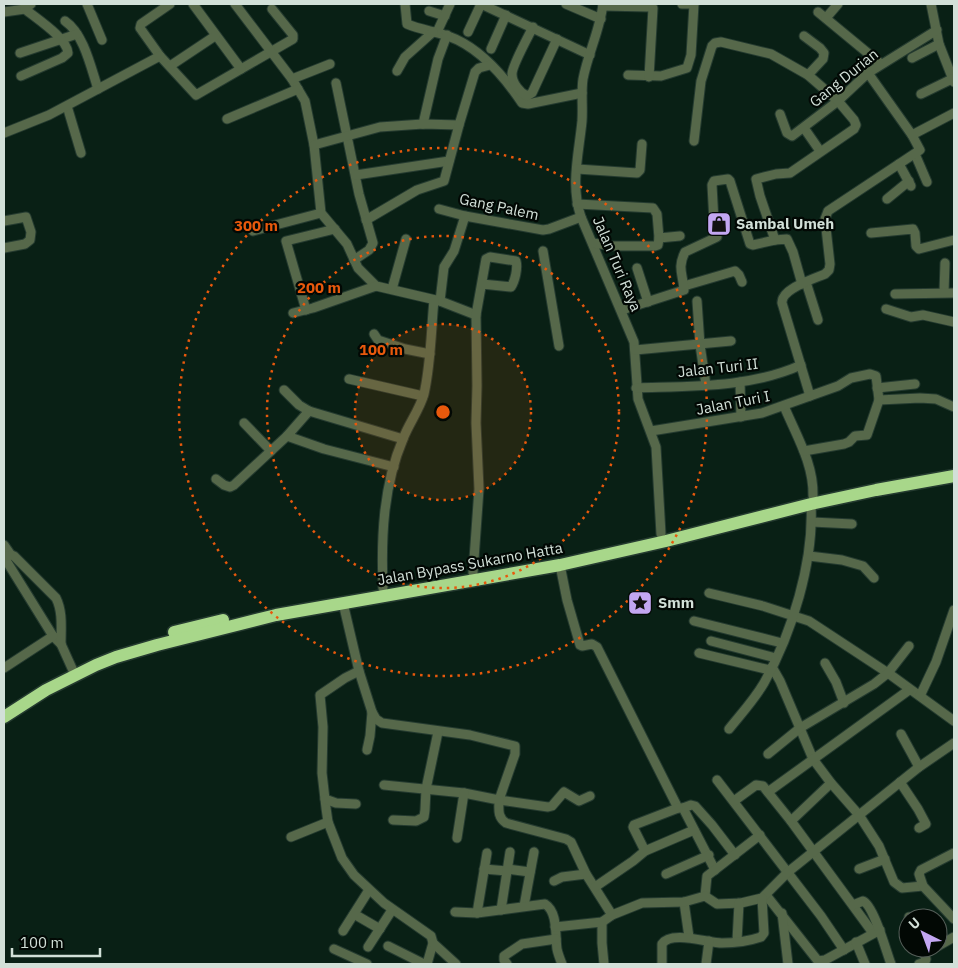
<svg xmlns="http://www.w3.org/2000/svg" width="958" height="968" font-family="'IBM Plex Sans',sans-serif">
<rect width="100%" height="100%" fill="#092015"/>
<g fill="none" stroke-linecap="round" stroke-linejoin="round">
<defs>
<g id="minor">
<polyline points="87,4 102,40"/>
<polyline points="170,4 141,24 140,28 160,56 196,95 293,39 293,35 272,9"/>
<polyline points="193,4 241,69"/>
<polyline points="235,4 292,79 305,101 314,145 321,213 347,244 358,268 376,286 440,301 476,315"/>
<path d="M405 4 407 24C421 30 435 31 448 36 479 47 504 76 522 103L528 104 582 93"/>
<polyline points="481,4 590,55"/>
<polyline points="566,4 601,19"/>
<path d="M603 4C600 30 588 53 583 79 581 92 583 107 582 121 579 153 570 185 581 217L634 342 638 399 656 447 661 534"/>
<polyline points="682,4 694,4"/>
<polyline points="931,4 939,44 954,82"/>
<polyline points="603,6 649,7"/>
<polyline points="429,11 445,16"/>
<polyline points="4,12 25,9 31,4"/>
<polyline points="818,12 881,64"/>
<polyline points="826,18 838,4"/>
<path d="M65 21C84 34 91 68 98 89"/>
<path d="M533 27C528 37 512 66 512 74 512 83 520 93 527 96L532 93 557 39"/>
<polyline points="438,30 450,4"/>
<polyline points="468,32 481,4"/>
<polyline points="804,36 820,48 824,53 823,59 808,75"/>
<polyline points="491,49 506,15"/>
<polyline points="20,53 77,34"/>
<polyline points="912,58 939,44"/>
<polyline points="170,66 215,36"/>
<polyline points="397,71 405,57 433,32"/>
<polyline points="628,75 661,76 687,68 691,55 694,4"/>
<path d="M21 76 62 58 68 53C67 38 37 19 25 9"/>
<polyline points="649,77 653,8"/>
<polyline points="292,79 330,64"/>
<polyline points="336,83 359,194 373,243 369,250 354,260"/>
<polyline points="921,94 952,79"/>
<polyline points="67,106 81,153"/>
<polyline points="780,114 787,133 792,136 838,101 868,73 937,30"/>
<polyline points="227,119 298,89"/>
<polyline points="423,124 438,59 447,35"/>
<polyline points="804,128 820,151"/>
<polyline points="4,133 49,115 160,56"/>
<polyline points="912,135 954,113"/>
<polyline points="694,141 701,81 712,46 715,43 721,42 771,54 808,75 838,101 854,120 856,125 854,129 790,173 776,174 756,179 760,196 775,240 787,239 793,252 802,284"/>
<polyline points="314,145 380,127 423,124 459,125 475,72 479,68 490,65"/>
<polyline points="915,154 927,182"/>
<polyline points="899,164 911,186"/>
<polyline points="577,169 637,173 640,170 642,144"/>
<polyline points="356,175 449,161"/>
<polyline points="887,199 909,181"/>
<polyline points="577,204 653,208 657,214 659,238 680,236"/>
<polyline points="439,209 465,216 543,230 549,229 581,217"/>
<polyline points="366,220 417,190 444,181 459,125"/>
<polyline points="4,221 26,217 31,232 30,240 25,244 4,248"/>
<polyline points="253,231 321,213"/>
<polyline points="871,233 913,229 915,233 916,246 919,249 954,240"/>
<polyline points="593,243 613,246 655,246 658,245 659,238"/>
<polyline points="543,251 559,346"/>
<polyline points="637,268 648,302"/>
<polyline points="806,282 818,320"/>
<polyline points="684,286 735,271 739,275 742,282"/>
<polyline points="392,289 406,239"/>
<polyline points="944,292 945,263"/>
<polyline points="895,294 954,293"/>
<polyline points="440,301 444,267 454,251 465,216"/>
<polyline points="697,301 700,345 706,385"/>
<polyline points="886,309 911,317 923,315 954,322"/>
<polyline points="306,310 286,241 335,229"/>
<path d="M622 310 684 290C683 274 677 268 685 252L717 237 714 222 712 185 714 181 728 179 730 181 750 244 753 245 775 240"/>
<polyline points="293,313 313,308 376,286"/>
<polyline points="374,334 378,340 405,349 430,354"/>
<polyline points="635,350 731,341"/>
<polyline points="349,379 423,396"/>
<polyline points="740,382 741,417"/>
<path d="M636 388C691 386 750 388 801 365"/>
<polyline points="877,388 915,384"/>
<polyline points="284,390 299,405 309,411 403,439"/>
<path d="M810 396 782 303C781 289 813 279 825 274L829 270 830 264 825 219 828 211 920 150 912 135 868 73"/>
<path d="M784 406C796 435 814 464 813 496"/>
<polyline points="244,423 271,451"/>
<polyline points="651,431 762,413 838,386 851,378 870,374 876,376 879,400 920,398 936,399 954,407"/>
<polyline points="287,436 324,449 394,467"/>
<polyline points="804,451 844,444 849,442 855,436 867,435 879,400"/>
<polyline points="216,479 224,485 230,487 234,485 287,436 309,411"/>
<polyline points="812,522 852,524"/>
<polyline points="4,545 11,555"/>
<polyline points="809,556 842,560 863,566 874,578"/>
<polyline points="4,557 53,636 61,644 75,675"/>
<path d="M4 557 11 555 14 556 56 598C63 612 61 628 61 644"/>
<polyline points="560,565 567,600 580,645 582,646 592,644 597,647 678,808 683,808 715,870"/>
<path d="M473 573 479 489 476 423 477 386 476 315 486 259 490 257 516 261C518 268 515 281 511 287L482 284"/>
<path d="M383 588C381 538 383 486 403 439 409 423 419 411 424 394 431 363 431 331 434 300"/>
<polyline points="709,593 763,606 809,621 888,673 954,721"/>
<polyline points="343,603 359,671 372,712 376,719 382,723 470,735 515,746 515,754 499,800 548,807 552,806 564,792 579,801 590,796"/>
<polyline points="694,621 782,643"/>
<polyline points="711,641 776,658"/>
<polyline points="699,653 770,670"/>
<polyline points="825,663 836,682 844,703"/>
<polyline points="772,667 780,681 813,759 831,783 859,815 879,846 894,882 902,888 923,886"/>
<polyline points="4,668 53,636"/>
<polyline points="359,671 345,678 320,695 323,727 322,773 326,808 328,822 342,858 354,875 384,903 431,936 433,943 427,964"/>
<polyline points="920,696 936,662 954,610"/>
<path d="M729 729C741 714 754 700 764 683 792 633 814 562 811 504"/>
<polyline points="901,734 919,767"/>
<polyline points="367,750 370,736 372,712"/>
<polyline points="768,754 800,728 874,684 888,673 909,646"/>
<polyline points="717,780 821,916 844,950"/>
<polyline points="900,782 918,809 926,824 919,828"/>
<path d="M384 785 464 793 499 800C499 809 497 817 506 823L566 839 571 842 586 874 612 915"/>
<polyline points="768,792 909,690"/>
<polyline points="325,799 336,803 356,804"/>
<polyline points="734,801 756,785 763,786 791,821 873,933"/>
<polyline points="683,808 691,805 695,806 712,825 735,855"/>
<polyline points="393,820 416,821 424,817 425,810 426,789 438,732"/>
<polyline points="791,821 831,783"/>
<polyline points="291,837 328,822"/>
<polyline points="457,838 464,793"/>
<polyline points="645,851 633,827 634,825 678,808"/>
<polyline points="954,853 921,870 919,874 923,886 954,919"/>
<polyline points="484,869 507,871"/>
<polyline points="507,869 530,872"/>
<polyline points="859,869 885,859"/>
<polyline points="666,874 709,855"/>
<polyline points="554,881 562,877 586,874"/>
<polyline points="595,887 633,861 645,851 694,830"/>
<polyline points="766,895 818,961 825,960 880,930"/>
<polyline points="705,896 707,876 760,835"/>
<polyline points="684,902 689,937"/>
<path d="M853 905 863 901C874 906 886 951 891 964"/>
<polyline points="524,906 534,852"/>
<polyline points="501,910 510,852"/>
<path d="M455 912 477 913 545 904C558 912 555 935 557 949 558 954 560 959 562 964"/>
<polyline points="477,913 487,853"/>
<polyline points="782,913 788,964"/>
<polyline points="354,914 380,929"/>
<polyline points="909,917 909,918"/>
<polyline points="602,922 602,943 604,964"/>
<polyline points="555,927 602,922 612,915 642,903 684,902 705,896 717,904 741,903 762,898 788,872 919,767 954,743"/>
<polyline points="343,931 369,890"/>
<polyline points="737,941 739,903"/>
<polyline points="856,942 865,964"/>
<polyline points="433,943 456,964"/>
<polyline points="388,946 424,964"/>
<polyline points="938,946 954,937"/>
<polyline points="368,947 392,910"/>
<polyline points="334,949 367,964"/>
<polyline points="507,964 504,960 504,956 522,944 556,939"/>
<path d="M662 964V944C671 930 708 943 722 943 735 943 749 941 761 937L764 933 762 898"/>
<polyline points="706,964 709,941"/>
<polyline points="919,964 925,962 926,959 921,948"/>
</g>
<g id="highway">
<polyline points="174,632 223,620"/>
<polyline points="4,717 46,690 96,665 116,657 157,645 276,615 560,565 666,541 811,504 876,490 954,476"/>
</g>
</defs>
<use href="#minor" stroke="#253b30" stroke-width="11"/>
<use href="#highway" stroke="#253b30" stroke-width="15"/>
<use href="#minor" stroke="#56684a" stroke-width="9"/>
<use href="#highway" stroke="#a8d78a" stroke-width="12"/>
</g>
<circle cx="443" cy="412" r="88" fill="#e8590c" fill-opacity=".12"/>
<g fill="none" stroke="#e8590c" stroke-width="2.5" stroke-dasharray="2.5 5">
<circle cx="443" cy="412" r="88"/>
<circle cx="443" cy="412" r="176"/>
<circle cx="443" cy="412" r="264"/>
</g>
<defs>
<symbol id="shop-square" viewBox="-11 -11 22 22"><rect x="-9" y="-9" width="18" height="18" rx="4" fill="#c3a7f2" stroke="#020804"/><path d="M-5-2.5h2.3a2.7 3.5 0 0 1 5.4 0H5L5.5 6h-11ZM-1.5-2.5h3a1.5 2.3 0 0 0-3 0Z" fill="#111"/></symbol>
<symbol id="sight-square" viewBox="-11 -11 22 22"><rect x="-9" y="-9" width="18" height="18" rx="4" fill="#c3a7f2" stroke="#020804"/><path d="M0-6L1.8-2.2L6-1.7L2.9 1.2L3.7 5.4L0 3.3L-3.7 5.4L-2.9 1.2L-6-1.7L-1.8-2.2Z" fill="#111"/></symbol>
</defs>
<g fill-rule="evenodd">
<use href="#shop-square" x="705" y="210" width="28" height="28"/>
<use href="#sight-square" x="626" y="589" width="28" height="28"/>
</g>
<g text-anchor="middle" stroke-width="4.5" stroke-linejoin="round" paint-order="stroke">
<g font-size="15" fill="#d2e0d8" stroke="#020804">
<text transform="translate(844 78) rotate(-39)" y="5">Gang Durian</text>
<text transform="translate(499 207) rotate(12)" y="5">Gang Palem</text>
<text transform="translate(617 264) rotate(67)" y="5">Jalan Turi Raya</text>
<text transform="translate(718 368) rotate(-6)" y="5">Jalan Turi II</text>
<text transform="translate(733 403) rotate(-11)" y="5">Jalan Turi I</text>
<text transform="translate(470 564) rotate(-10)" y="5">Jalan Bypass Sukarno Hatta</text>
</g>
<g font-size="15" font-weight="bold" fill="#d2e0d8" stroke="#020804" text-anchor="start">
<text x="736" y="229">Sambal Umeh</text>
<text x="658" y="608">Smm</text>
</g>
</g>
<circle cx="443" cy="412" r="8" fill="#e8590c" stroke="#020804" stroke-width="2.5"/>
<g font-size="15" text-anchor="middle" font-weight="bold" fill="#e8590c" stroke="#020804" stroke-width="4.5" stroke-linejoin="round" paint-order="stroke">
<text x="256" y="231">300 m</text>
<text x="319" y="293">200 m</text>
<text x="381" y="355">100 m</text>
</g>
<rect width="958" height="968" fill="none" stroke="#d2e0d8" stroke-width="10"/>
<g transform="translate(923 933) rotate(318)"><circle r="24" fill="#020804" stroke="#555e59"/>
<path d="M0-4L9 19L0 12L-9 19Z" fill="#c3a7f2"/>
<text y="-8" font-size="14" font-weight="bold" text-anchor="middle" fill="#d2e0d8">U</text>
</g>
<path d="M12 948v8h88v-8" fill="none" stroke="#d2e0d8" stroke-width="2.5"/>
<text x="20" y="948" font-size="15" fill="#d2e0d8" stroke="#020804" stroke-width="4" paint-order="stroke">100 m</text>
</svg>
